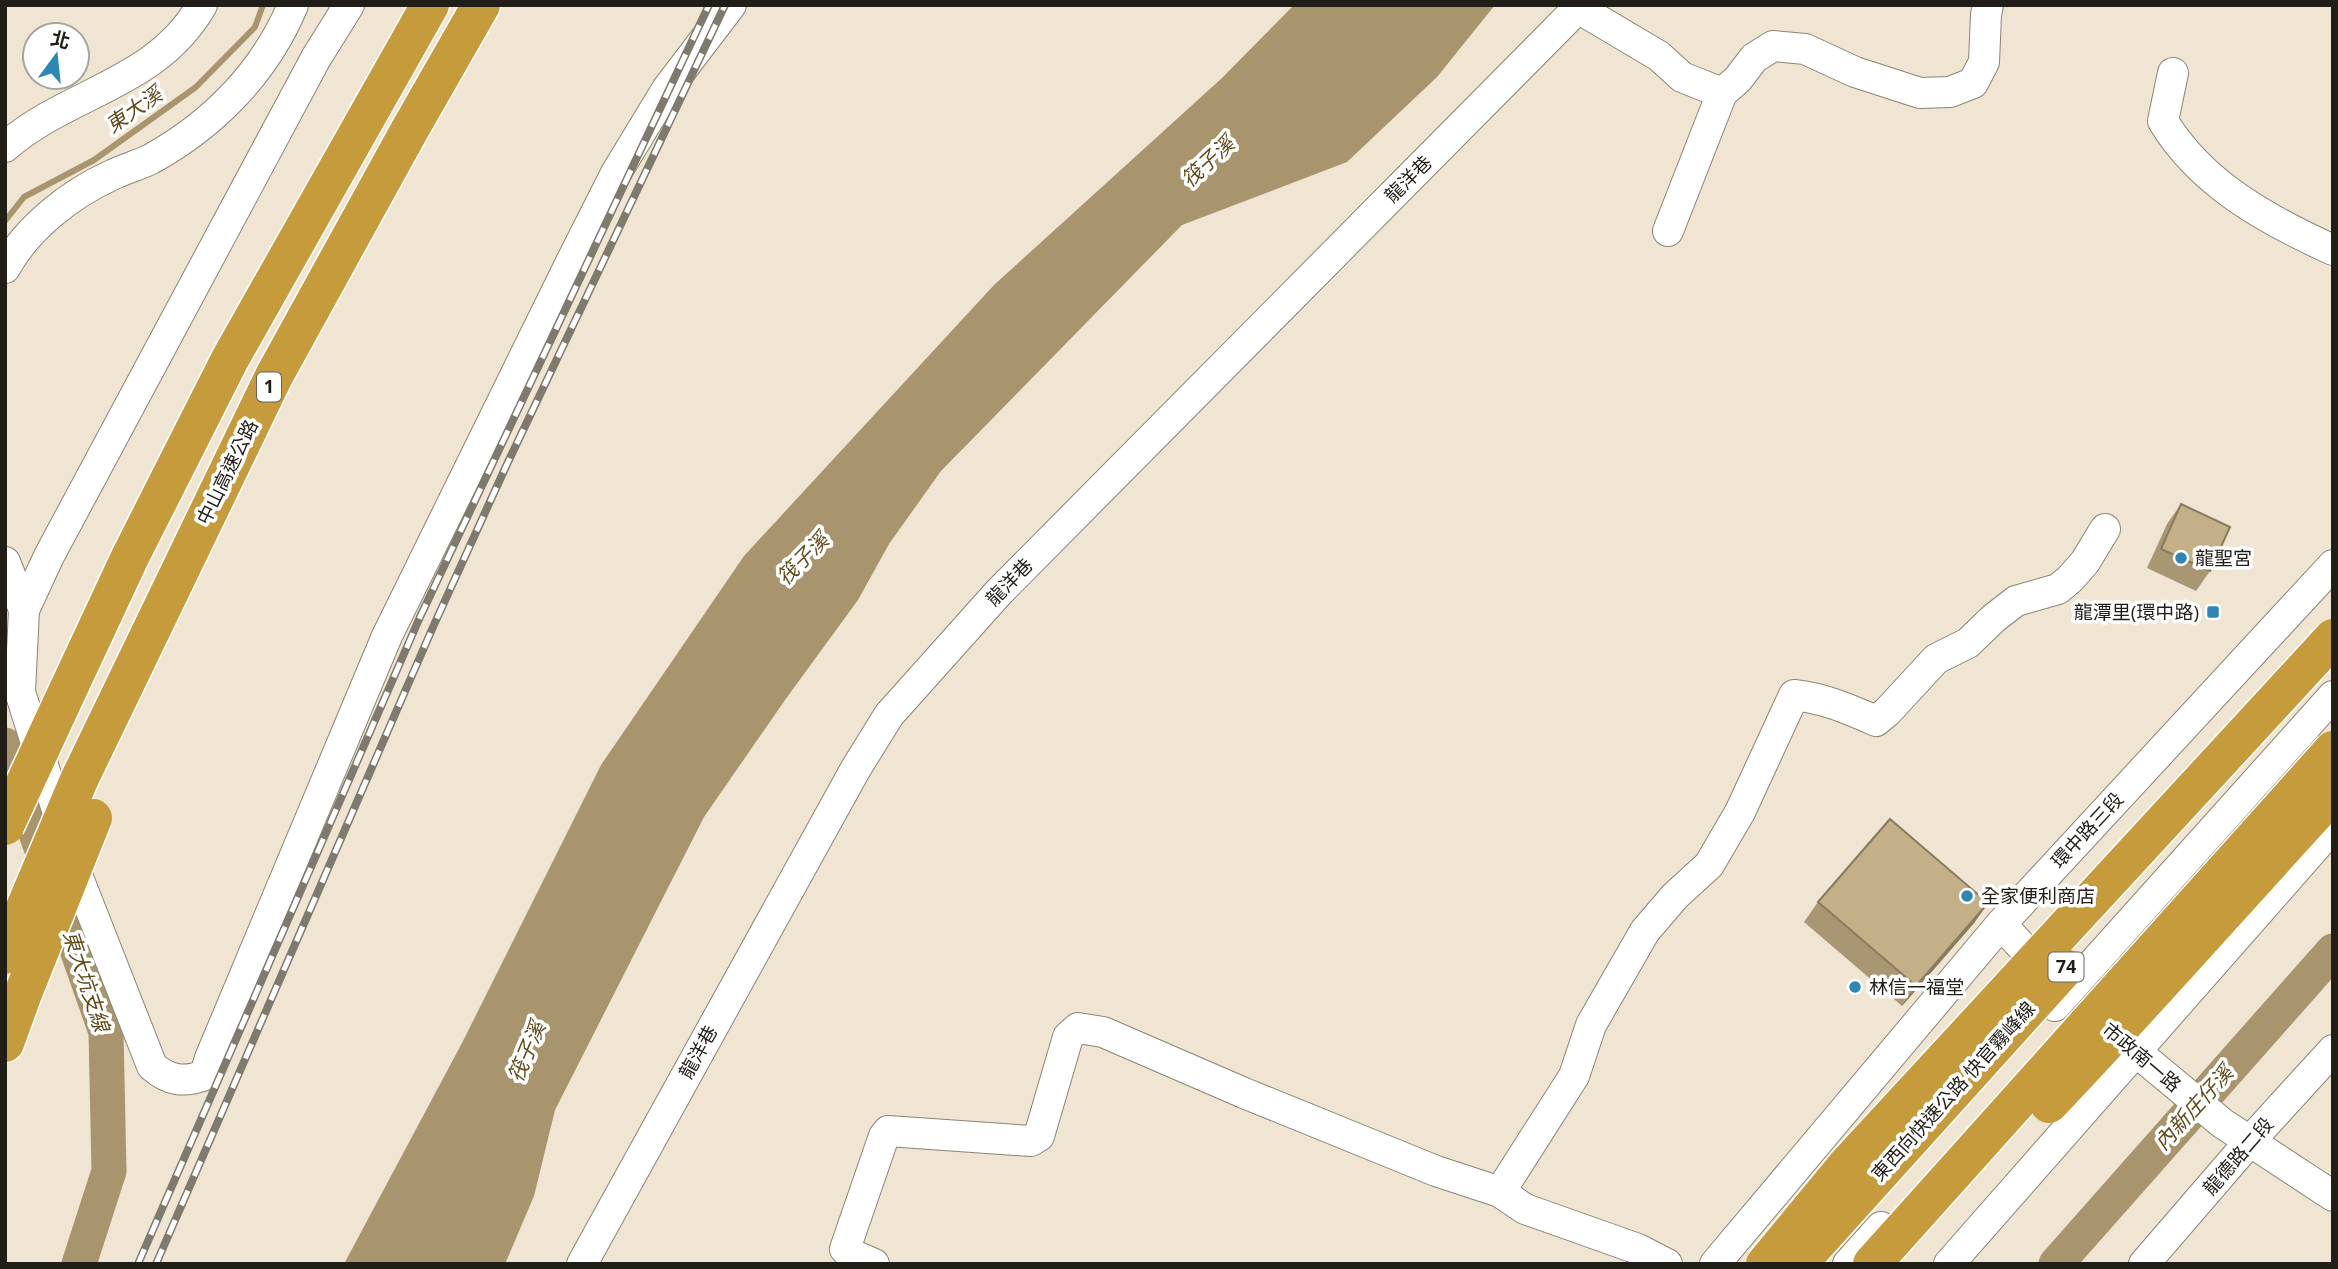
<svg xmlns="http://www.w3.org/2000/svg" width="2338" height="1269" font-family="'Open Sans','Noto Sans TC',sans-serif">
<rect width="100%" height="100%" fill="#efe5d2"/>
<polygon fill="#a8956d" points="1294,5 1495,5 1437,77 1347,162 1182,225 941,471 889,544 858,600 785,700 704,817 555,1110 534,1196 505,1264 344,1264 462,1043 601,765 744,556 994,285 1222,78"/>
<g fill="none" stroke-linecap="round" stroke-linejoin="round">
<polyline stroke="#a8956d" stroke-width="6" points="5,221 24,197 94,160 196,87 255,27 263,5"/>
<g stroke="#a8956d" stroke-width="35">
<polyline points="5,745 106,1032 109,1171 79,1264"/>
<polyline points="2056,1264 2333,951"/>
</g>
<defs>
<g id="minor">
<polyline points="1578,8 1659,56 1682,77 1722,93 1738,79 1754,58 1773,46 1805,49 1855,72 1920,93 1950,92 1973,83 1984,62 1986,15 1988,5"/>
<path d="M2173 73 2163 121C2201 184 2267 220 2333 250"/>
<path d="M5 147C69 91 156 85 202 5"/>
<polyline points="1668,231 1722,93"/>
<path d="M5 268C27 228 70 194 112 175 124 169 139 165 151 159 214 124 265 72 293 5"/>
<path d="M5 562 24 610 20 692 79 880 152 1066C169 1081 184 1083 205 1075L210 1058 387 636 570 264 616 173 667 89 731 5"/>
<polyline points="24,610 49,556 316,58 349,5"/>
<polyline points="2001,924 2048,975"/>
<polyline points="2055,1006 2333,696"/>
<polyline points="2122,1040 2222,1123 2333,1196"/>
<path d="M1500 1192 1574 1076 1591 1025 1645 931 1675 896 1709 865 1740 812 1794 695C1823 698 1849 709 1876 721L1887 712 1936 659 1968 643 1994 618 2016 601 2058 589 2070 579 2085 562 2105 529"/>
<polyline points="582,1264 855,770 889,715 999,592 1581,5"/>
<polyline points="874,1264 849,1253 845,1249 884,1136 888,1131 1031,1141 1039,1136 1068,1037 1078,1028 1103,1032 1244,1093 1436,1171 1500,1192 1525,1209 1638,1249 1667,1264"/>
<polyline points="1715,1264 2001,924 2333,565"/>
<polyline points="1848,1264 1881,1227"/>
<polyline points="1949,1264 2333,827"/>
<polyline points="2144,1264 2250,1141 2333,1050"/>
</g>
<g id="highway">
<polyline points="60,707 130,557 230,359 430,5"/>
<polyline points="79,780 274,376 409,131 481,5"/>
<polyline points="5,1043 22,996"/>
</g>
</defs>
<use href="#minor" stroke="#8c8473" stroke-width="32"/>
<use href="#highway" stroke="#fff" stroke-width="41"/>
<use href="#minor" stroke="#fff" stroke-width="30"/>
<use href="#highway" stroke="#c59b3b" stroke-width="38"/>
<defs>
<g id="rail">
<polyline points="138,1264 420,617 709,5"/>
<polyline points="156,1264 433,627 508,462 725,5"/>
</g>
</defs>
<use href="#rail" stroke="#807a6e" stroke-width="8"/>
<use href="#rail" stroke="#fff" stroke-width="5" stroke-dasharray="16" stroke-linecap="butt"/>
<defs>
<g id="highway-bridge">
<polyline points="5,826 60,707"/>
<polyline points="5,955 79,780"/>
<polyline points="22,996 93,818"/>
<path d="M2049 1104C2146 1002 2238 897 2333 794"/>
<polyline points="1765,1264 1845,1167 2333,638"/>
<polyline points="1798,1264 2065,968"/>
<polyline points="1872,1264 2333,750"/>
</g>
</defs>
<use href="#highway-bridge" stroke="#fff" stroke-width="41" stroke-linecap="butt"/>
<use href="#highway-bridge" stroke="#c59b3b" stroke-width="38"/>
</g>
<g fill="#a99774">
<polygon points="2181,504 2210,571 2196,591 2147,568 2167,524"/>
<polygon points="1818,902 1988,903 1974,923 1902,1006 1804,922"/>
</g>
<polygon fill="#897b5e" points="1988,903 1974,923 1902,1006 1916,986"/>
<g fill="#c4b087" stroke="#897b5e" stroke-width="2">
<polygon points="2181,504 2230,527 2210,571 2161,549"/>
<polygon points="1890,819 1988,903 1916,986 1818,902"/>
</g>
<g fill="#2b87b4" stroke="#fff" stroke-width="2.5">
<circle cx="2181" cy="558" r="7"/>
<rect x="2206" y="605" width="14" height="14" rx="3.5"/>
<circle cx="1967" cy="896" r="7"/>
<circle cx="1855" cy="987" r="7"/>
</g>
<g text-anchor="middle" stroke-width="7" stroke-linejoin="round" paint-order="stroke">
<g fill="#fff" stroke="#64625d" stroke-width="2">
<rect x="257" y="372.5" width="24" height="29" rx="5"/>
<rect x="2048.5" y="952.5" width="35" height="29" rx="5"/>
</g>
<g font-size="18" font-weight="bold" fill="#211e17">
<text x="269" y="393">1</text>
<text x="2066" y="973">74</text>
</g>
<g font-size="19" fill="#211e17" stroke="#fff">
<text transform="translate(1408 179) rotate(-45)" y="7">龍洋巷</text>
<text transform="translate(227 472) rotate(-64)" y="7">中山高速公路</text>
<text transform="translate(1009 582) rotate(-46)" y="7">龍洋巷</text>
<text transform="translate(2087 830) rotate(-47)" y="7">環中路三段</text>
<text transform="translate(698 1052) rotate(-61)" y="7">龍洋巷</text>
<text transform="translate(2142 1057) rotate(40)" y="7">市政南一路</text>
<text transform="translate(1953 1091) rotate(-48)" y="7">東西向快速公路 快官霧峰線</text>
<text transform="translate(2238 1156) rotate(-49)" y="7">龍德路二段</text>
</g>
<g font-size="19" fill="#211e17" stroke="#fff" text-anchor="start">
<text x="2195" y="565">龍聖宮</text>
<text x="2199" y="619" text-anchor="end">龍潭里(環中路)</text>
<text x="1981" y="903">全家便利商店</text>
<text x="1869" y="994">林信一福堂</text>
</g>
<g font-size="21" font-style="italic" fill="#614b1a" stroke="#fff">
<text transform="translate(134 110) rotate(-35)" y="7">東大溪</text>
<text transform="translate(1208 162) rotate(-43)" y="7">筏子溪</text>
<text transform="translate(803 559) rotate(-45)" y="7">筏子溪</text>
<text transform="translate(86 981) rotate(72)" y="7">東大坑支線</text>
<text transform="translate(527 1052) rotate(-67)" y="7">筏子溪</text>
<text transform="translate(2194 1108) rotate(-48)" y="7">內新庄仔溪</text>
</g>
</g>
<rect width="2338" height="1269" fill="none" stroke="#211e17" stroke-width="14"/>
<g transform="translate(56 56) rotate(15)"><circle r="33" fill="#ffffff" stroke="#a6a5a2" stroke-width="2"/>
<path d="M0-5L12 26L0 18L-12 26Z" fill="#2b87b4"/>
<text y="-10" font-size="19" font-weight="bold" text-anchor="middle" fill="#211e17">北</text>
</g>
</svg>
